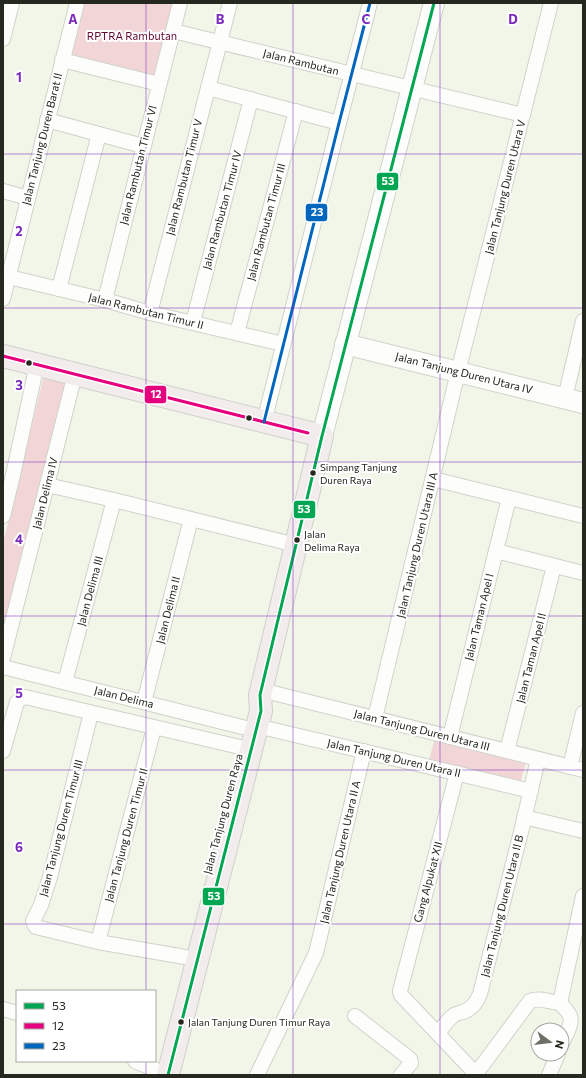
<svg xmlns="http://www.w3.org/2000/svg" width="586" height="1078" font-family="Commissioner,sans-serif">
<rect width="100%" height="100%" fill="#f1f6e9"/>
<g fill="#f2d6d7">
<polygon points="82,3 176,3 156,77 68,54"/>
<polygon points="45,371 67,376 3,631 3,543"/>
<polygon points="435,738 526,762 518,792 427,767"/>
</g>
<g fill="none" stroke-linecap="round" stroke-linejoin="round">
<defs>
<g id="street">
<polyline points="173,31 523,115"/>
<polyline points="3,39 12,3"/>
<polyline points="62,60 159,84"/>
<polyline points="208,88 339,123"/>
<polyline points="47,120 143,146"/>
<polyline points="3,191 28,198"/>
<polyline points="9,277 105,300 150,313 283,344"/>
<polyline points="59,289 99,134"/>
<polyline points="3,299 77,3"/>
<polyline points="105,300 180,3"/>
<polyline points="150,313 230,3"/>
<polyline points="193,322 251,99"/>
<polyline points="237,333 296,111"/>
<polyline points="565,398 583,321"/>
<polyline points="264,422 339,123 370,3"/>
<polyline points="433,479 583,516"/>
<polyline points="47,485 114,500 296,545"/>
<polyline points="3,516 13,475 37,364"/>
<polyline points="496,551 583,573"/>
<polyline points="3,658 47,485 75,374"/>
<polyline points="3,667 246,728"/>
<polyline points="65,682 114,500"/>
<polyline points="261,690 583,770"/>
<polyline points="144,702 191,519"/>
<polyline points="91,713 50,877 41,905 33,921 34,924 36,927 98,942 185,957"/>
<polyline points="375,718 458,372 551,3"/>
<polyline points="257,726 531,791"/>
<polyline points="450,737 509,498"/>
<polyline points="3,751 17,702 22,698 25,697 240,747"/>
<polyline points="507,751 554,566"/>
<polyline points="570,767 583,713"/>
<polyline points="457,773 400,991 401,995 438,1034 476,1074"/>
<polyline points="524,817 583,831"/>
<polyline points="98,942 154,728"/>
<polyline points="560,1003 583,896"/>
<path d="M560 1003C563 1007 568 1011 570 1016 573 1024 565 1036 562 1044"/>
<polyline points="3,1009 17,1013"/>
<polyline points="355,1016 410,1059 411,1063 401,1075"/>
<path d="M438 1034C442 1028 447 1020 454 1015 457 1013 460 1013 463 1012 472 1009 477 1002 480 994L522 828 538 759"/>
<polyline points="135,1061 156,1070"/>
<polyline points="257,1075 316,953 364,751"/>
<path d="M475 1075 530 1001C539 997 550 1002 560 1003"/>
<polyline points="549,1075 558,1054"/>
</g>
<g id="secondary">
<polyline points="345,344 583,403"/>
<polyline points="322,436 434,3"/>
</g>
<polyline id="primary" points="3,356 322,436 260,695 261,711 168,1075"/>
</defs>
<use href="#street" stroke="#cfd3c9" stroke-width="16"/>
<use href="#secondary" stroke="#cfd3c9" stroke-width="22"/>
<use href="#primary" stroke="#ced1ca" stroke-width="24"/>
<use href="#street" stroke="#fdfefc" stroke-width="14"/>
<use href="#secondary" stroke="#fdfefc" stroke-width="20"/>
<use href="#primary" stroke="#f3ecec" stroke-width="22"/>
<defs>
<polyline id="bus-1" points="168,1075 261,711 260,695 322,436 434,3"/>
<polyline id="bus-2" points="3,356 308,433"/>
<polyline id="bus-3" points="264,422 339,123 370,3"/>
</defs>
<use href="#bus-1" stroke="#fff" stroke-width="6"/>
<use href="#bus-2" stroke="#fff" stroke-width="6"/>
<use href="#bus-3" stroke="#fff" stroke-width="6"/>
<use href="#bus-1" stroke="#00a651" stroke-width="3"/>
<use href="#bus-2" stroke="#e5007d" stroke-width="3"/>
<use href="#bus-3" stroke="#0065bd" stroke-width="3"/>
</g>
<path fill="none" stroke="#7b2cbf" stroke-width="1" stroke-opacity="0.55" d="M146 3V991M293 3V1075M440 3V1075M3 154H583M3 308H583M3 462H583M3 616H583M3 770H583M3 924H583M146 1061V1075"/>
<g fill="#24281e" stroke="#fff" stroke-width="1.5">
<circle cx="29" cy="363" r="3.5"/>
<circle cx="249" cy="418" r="3.5"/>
<circle cx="313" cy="473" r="3.5"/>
<circle cx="297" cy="540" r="3.5"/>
<circle cx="181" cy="1022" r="3.5"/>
</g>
<g text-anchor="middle" stroke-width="4" stroke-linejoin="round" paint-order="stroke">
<g font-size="10" fill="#24281e" stroke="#fff" text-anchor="start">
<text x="320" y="471">Simpang Tanjung<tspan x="320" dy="13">Duren Raya</tspan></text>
<text x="304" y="538">Jalan<tspan x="304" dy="13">Delima Raya</tspan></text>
<text x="188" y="1026">Jalan Tanjung Duren Timur Raya</text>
</g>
<g font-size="11" fill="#640a30" stroke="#fff">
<text x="132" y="40">RPTRA Rambutan</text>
</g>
<g font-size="11" fill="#24281e" stroke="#fff">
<text transform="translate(301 62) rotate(14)" y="4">Jalan Rambutan</text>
<text transform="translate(42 139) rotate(-76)" y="4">Jalan Tanjung Duren Barat II</text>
<text transform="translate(138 165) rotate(-76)" y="4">Jalan Rambutan Timur VI</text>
<text transform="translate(184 177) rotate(-76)" y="4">Jalan Rambutan Timur V</text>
<text transform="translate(505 187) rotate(-76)" y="4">Jalan Tanjung Duren Utara V</text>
<text transform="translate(222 210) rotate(-75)" y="4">Jalan Rambutan Timur IV</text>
<text transform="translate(266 222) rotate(-75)" y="4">Jalan Rambutan Timur III</text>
<text transform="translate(146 311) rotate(14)" y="4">Jalan Rambutan Timur II</text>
<text transform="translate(464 373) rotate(14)" y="4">Jalan Tanjung Duren Utara IV</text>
<text transform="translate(45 493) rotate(-76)" y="4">Jalan Delima IV</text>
<text transform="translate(417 545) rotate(-77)" y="4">Jalan Tanjung Duren Utara III A</text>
<text transform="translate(90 591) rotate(-75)" y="4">Jalan Delima III</text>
<text transform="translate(168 610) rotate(-76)" y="4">Jalan Delima II</text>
<text transform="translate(479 617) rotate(-76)" y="4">Jalan Taman Apel I</text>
<text transform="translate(531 658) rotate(-76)" y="4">Jalan Taman Apel II</text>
<text transform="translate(124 697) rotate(14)" y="4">Jalan Delima</text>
<text transform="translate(422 730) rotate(14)" y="4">Jalan Tanjung Duren Utara III</text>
<text transform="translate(394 758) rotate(13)" y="4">Jalan Tanjung Duren Utara II</text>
<text transform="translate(223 814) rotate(-75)" y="4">Jalan Tanjung Duren Raya</text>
<text transform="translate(61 828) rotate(-75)" y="4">Jalan Tanjung Duren Timur III</text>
<text transform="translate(126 835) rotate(-75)" y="4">Jalan Tanjung Duren Timur II</text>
<text transform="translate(340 852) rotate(-77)" y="4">Jalan Tanjung Duren Utara II A</text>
<text transform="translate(428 882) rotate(-75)" y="4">Gang Alpukat XII</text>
<text transform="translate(502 906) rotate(-76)" y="4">Jalan Tanjung Duren Utara II B</text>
</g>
</g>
<g font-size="13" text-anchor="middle" font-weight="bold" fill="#7b2cbf" stroke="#fff" stroke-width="4" stroke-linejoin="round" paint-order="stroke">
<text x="73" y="24">A</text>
<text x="220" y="24">B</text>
<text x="366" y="24">C</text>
<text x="513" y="24">D</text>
<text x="19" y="82">1</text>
<text x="19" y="236">2</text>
<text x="19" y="390">3</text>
<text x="19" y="544">4</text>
<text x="19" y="698">5</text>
<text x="19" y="852">6</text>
</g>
<g stroke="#fff" stroke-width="1.5">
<rect x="376" y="172" width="23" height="19" rx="4" fill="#00a651"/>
<rect x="305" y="203" width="23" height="19" rx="4" fill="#0065bd"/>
<rect x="144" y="385" width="23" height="19" rx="4" fill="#e5007d"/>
<rect x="293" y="500" width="23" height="19" rx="4" fill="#00a651"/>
<rect x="202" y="887" width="23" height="19" rx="4" fill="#00a651"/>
</g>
<g font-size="11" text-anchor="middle" font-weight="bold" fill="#fff">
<text x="388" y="185">53</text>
<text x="317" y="216">23</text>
<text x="156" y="398">12</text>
<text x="304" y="513">53</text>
<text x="214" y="900">53</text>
</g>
<rect width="586" height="1078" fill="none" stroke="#24281e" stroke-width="8"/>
<rect x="16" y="990" width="140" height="72" fill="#ffffff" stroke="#a7a9a5"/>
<rect x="24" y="1003" width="20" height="6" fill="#00a651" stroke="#a7a9a5"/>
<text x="52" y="1010" font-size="12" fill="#24281e">53</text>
<rect x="24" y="1023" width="20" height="6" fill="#e5007d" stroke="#a7a9a5"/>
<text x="52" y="1030" font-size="12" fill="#24281e">12</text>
<rect x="24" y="1043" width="20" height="6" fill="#0065bd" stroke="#a7a9a5"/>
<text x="52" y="1050" font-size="12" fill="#24281e">23</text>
<g transform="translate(550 1042) rotate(105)"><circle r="19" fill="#ffffff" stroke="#a7a9a5"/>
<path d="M0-3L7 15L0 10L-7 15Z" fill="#6c7065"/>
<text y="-6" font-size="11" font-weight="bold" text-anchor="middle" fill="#24281e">N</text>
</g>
</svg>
